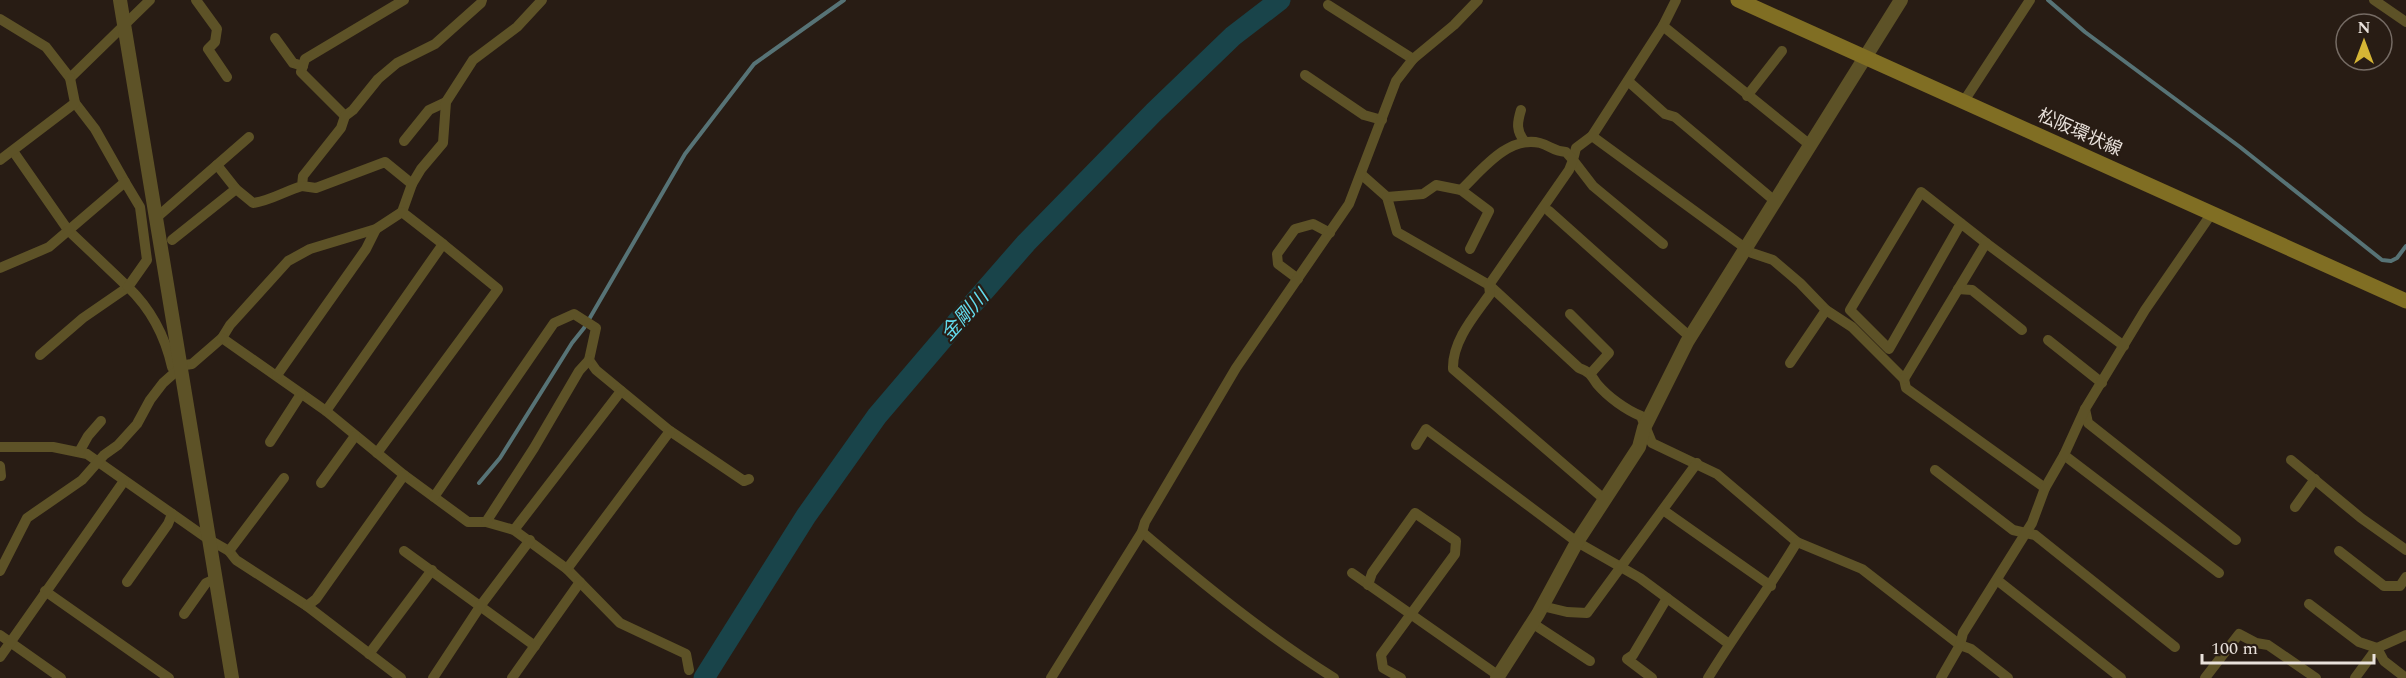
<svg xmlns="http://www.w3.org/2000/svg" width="2406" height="678" font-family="Spectral,'Noto Sans JP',serif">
<rect width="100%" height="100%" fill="#281c14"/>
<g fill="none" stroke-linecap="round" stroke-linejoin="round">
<g stroke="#577376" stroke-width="4">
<polyline points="2048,0 2085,32 2240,147 2382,260 2391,261 2397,258 2406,246"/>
<polyline points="479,483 500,458 572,343 584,328 685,154 754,64 844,0"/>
</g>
<polyline stroke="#19444a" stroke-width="21" points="704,678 806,516 877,416 964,314 1026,243 1154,112 1233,36 1280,0"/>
<g stroke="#5d5227" stroke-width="10">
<polyline points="196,0 217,29 215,42 208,49 227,77"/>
<polyline points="2374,0 2406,22"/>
<polyline points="1328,5 1413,59"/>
<polyline points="0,19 46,47 70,78 150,0"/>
<polyline points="1663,26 1810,145"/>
<polyline points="275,38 293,63 303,66"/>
<polyline points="1305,75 1364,115 1382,120"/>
<polyline points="1628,81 1665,114 1675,117 1776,202"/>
<polyline points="1747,96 1782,51"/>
<polyline points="1964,101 2030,0"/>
<polyline points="75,103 95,129 125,182"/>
<path d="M1521 110C1517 123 1516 131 1525 142"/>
<polyline points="345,116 301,72 305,59 404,0"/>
<polyline points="1592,136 1752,253 1773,260 1800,283 1826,310 1852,327 1904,379 1906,388 2045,488"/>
<polyline points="404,141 429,110 446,102"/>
<polyline points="13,151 68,230 128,287 83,318 40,355"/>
<polyline points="0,160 75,103 70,78"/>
<path d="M217 165 236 189 253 203C270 201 285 191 302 186L303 176 341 128 345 116 353 110 378 79 397 63 435 44 481 3 482 0"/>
<path d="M1361 174 1387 197 1397 232 1489 285 1579 368C1590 372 1591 375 1597 384 1608 397 1626 410 1641 416L1652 443 1717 474 1797 542 1862 569 1960 645 1971 649 2008 678"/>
<polyline points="302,186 316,188 385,162 412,184"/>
<polyline points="1387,197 1423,194 1436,185 1461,190"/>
<polyline points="1549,211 1690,337"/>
<polyline points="402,212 412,184 421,169 443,143 446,102 473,60 517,27 542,0"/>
<polyline points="156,218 249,137"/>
<polyline points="1961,223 1889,349 1850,310 1921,192 1986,243"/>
<polyline points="172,240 236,189"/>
<polyline points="1663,244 1593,186 1573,160 1576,148 1592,136 1663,26 1676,0"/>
<path d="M1470 249 1489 211 1461 190C1481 171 1508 135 1540 143 1551 146 1552 151 1566 152L1573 160 1569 170 1489 285 1490 294C1475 315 1452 341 1453 369L1604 499"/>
<path d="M0 268 49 247 125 182 140 207 147 260 128 287C151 309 165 336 172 367L192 364 222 338 230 325 288 261 310 249 376 229 402 212 443 244"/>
<polyline points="1298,279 1278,264 1277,254 1295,229 1313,224 1330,233"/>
<polyline points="1958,289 1972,290 2022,330"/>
<polyline points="1570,314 1609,353 1591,373"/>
<polyline points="222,338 326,411 404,475 468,522 486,522 514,530 567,569 620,623 686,654 689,670"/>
<polyline points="2048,340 2102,383"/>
<polyline points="1790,363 1826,310"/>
<polyline points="277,375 366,249 376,229"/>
<polyline points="1904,379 1986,243 2124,346"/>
<polyline points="2085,409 2088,423 2236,540"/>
<polyline points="326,411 443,244 498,289 377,453"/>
<polyline points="270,442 301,394"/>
<polyline points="1416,445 1426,429 1577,542 1640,578 1729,644"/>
<polyline points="0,447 53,447 87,454 208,539 229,551 236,560 307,606 401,678"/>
<polyline points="79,452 88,436 101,421"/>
<polyline points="2064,455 2219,573"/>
<polyline points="2291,460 2361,518 2406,550"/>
<polyline points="0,466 1,476"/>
<polyline points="1935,470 2013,530 2035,535 2175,647"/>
<polyline points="321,483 355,436"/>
<polyline points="434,497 554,323 574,314 596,328 589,360 596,370 670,431 744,481 749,479"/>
<polyline points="2295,507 2315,479"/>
<polyline points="1663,510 1771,586"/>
<polyline points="486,522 534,448 579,371 589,360"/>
<polyline points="514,530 621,391"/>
<path d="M1142 532C1203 584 1266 635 1334 678"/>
<polyline points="229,551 284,478"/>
<polyline points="404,551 535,646"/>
<polyline points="2339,551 2384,586 2400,586 2406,577"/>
<polyline points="567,569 670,431"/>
<polyline points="0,571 27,518 82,480 104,455 118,445 137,424 150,400 163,383 181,367"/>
<polyline points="1352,573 1499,676"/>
<polyline points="1997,580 2121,678"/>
<polyline points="127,582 168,524 172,514"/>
<polyline points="1368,585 1372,573 1415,513 1456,541 1455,554 1381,655 1383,668 1401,678"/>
<polyline points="45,591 169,678"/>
<polyline points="2309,604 2359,642 2377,648 2384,661 2406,678"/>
<polyline points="307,606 316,599 404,475"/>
<polyline points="1542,606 1567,612 1587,613 1697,463"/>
<polyline points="184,614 206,583 215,579"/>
<polyline points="1532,623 1590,661"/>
<polyline points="0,635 61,678"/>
<polyline points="369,654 432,570"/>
<polyline points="0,657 124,481"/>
<polyline points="433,678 481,605 530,540"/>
<polyline points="512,678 580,582"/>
<polyline points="1051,678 1142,532 1145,522 1236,368 1349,204 1396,81 1413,59 1454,25 1478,0"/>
<polyline points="1652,678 1627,659 1633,655 1667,598"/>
<path d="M1708 678C1736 632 1769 589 1797 542"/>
<polyline points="1941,678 1960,645 1963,633 2032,523 2045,488 2064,455 2085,409 2145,310 2212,213"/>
<polyline points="2205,678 2239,634 2256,643 2268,645 2316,678"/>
<polyline points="2355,678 2377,648 2406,635"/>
</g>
<g stroke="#5d5227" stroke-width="14">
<polyline points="120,0 232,678"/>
<polyline points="1497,678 1538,614 1577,542 1639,447 1644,428 1687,342 1901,0"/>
</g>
<polyline stroke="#806e23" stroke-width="15" points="1738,0 2406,301"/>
</g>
<g text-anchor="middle" stroke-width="4.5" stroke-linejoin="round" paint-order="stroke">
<g font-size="18" fill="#e9e1db" stroke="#281c14">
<text transform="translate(2080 132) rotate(24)" y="6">松阪環状線</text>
</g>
<g font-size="20" font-style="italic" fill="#63dbed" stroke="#281c14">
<text transform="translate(964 315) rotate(-48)" y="7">金剛川</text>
</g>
</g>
<g transform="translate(2364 42)"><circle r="28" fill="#281c14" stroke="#756b64" stroke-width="1.5"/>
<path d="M0-4.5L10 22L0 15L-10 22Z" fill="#d5b535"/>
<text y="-9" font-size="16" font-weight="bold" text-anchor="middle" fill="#e9e1db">N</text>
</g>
<path d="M2202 654v9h172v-9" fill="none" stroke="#e9e1db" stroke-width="3"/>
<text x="2211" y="654" font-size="18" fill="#e9e1db" stroke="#281c14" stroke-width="4.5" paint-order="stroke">100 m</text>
</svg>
